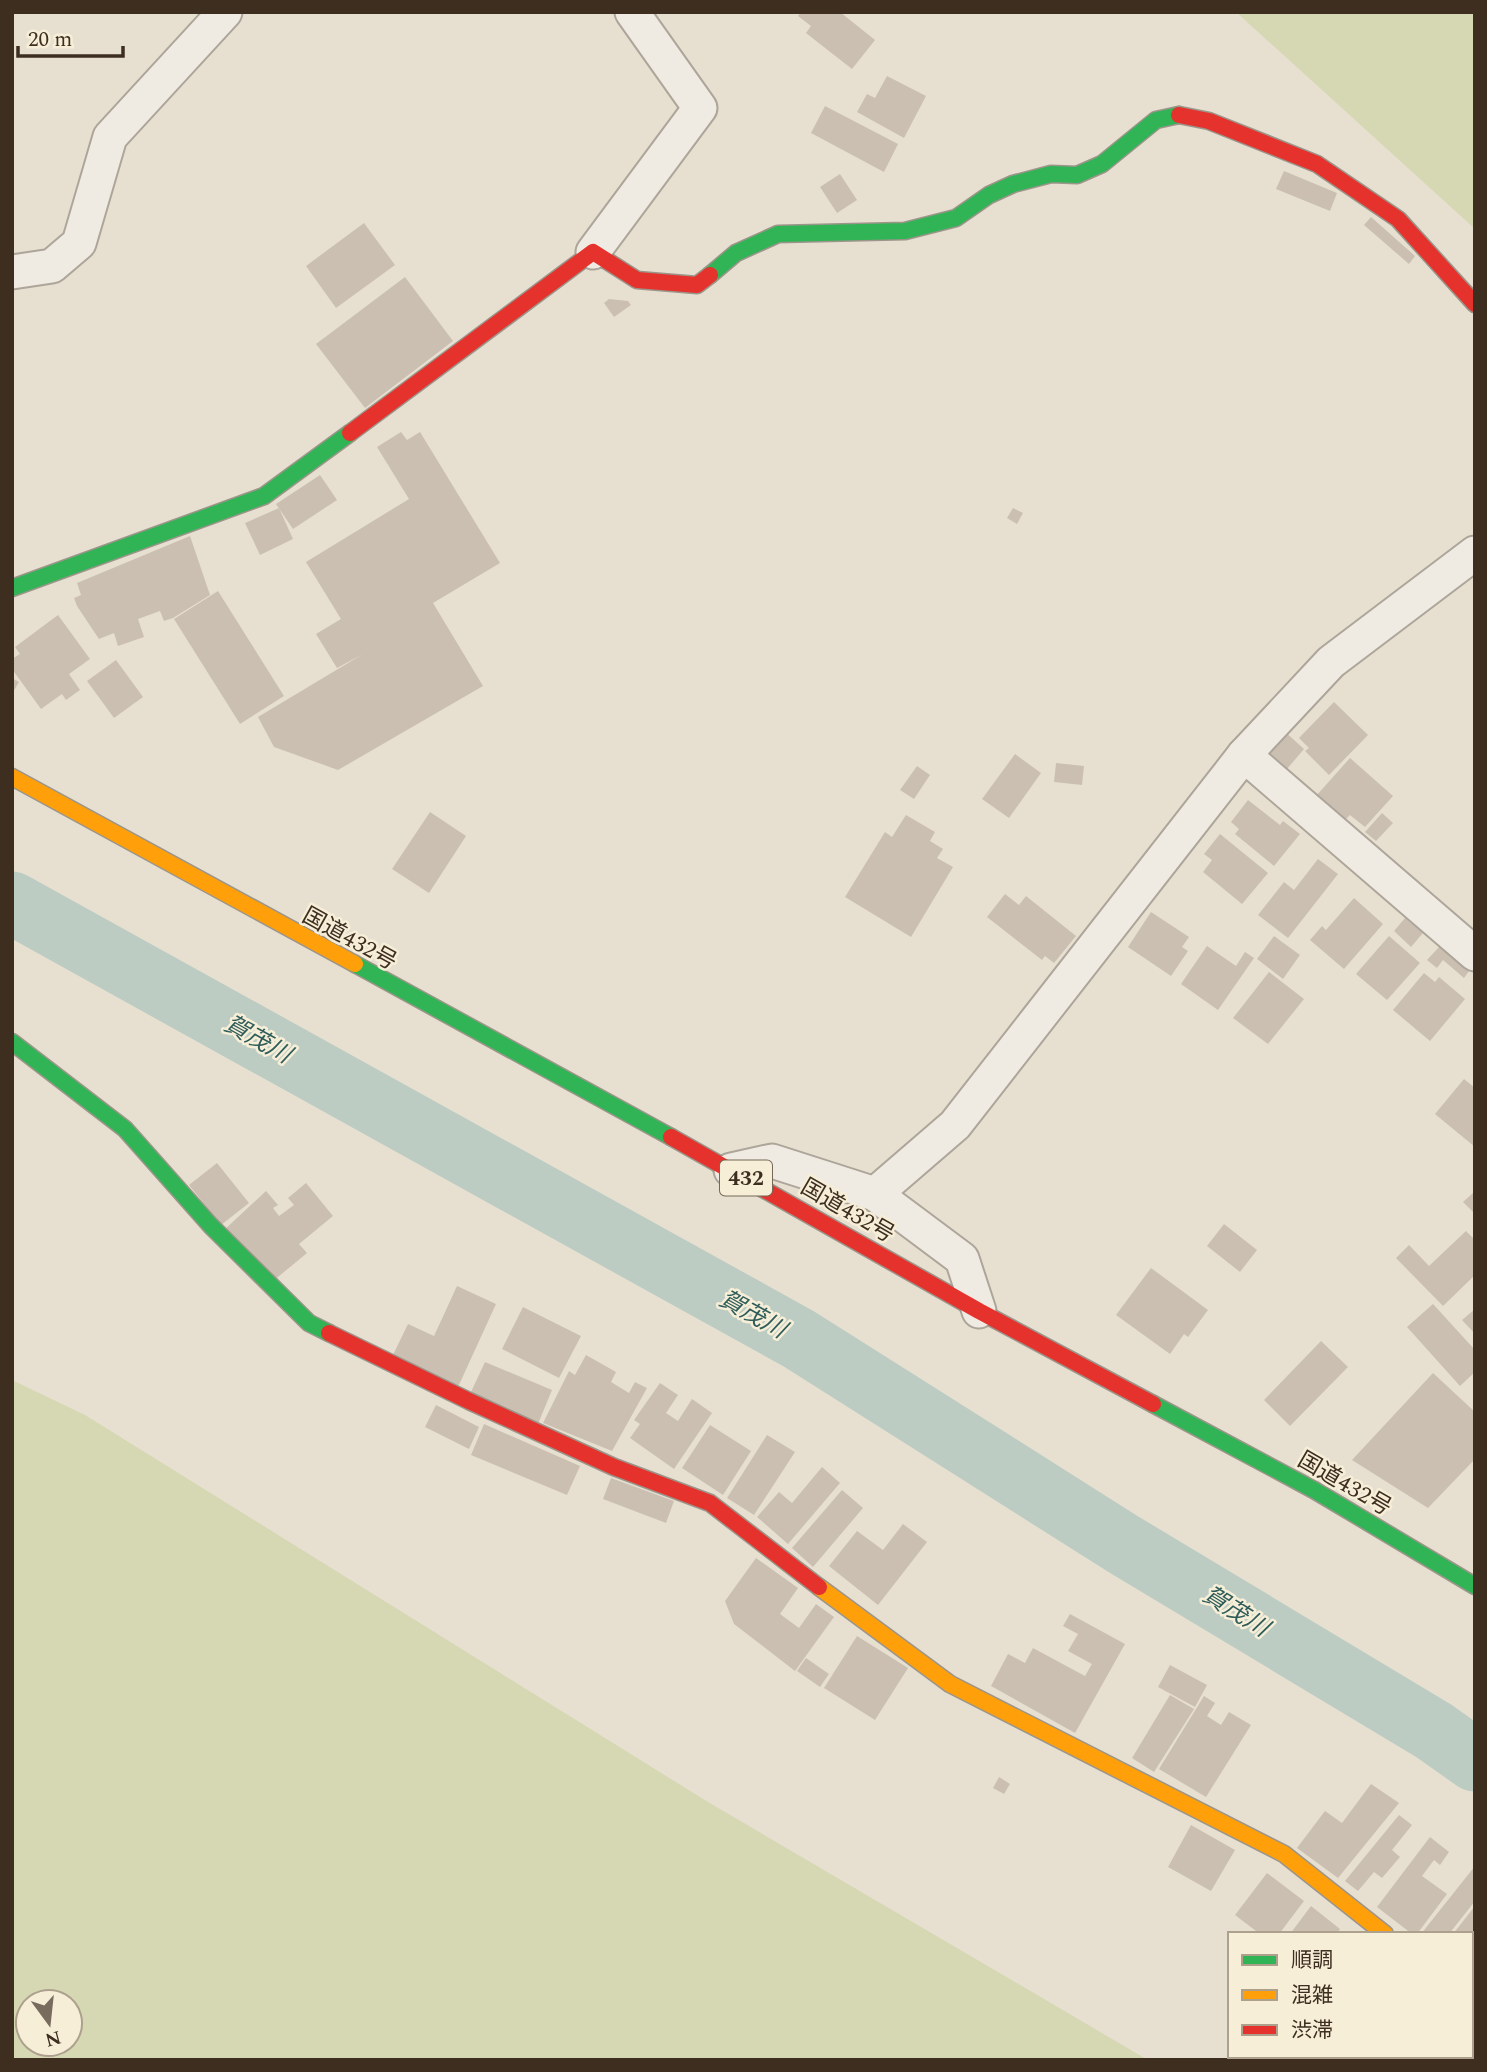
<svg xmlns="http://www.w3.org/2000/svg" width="1487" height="2072" font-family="Spectral,'Noto Sans JP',serif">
<rect width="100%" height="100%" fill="#e7e0d1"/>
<g fill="#d6d7b3" fill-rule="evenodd">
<polygon points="1236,12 1475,12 1475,229"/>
<path d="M12 1380 85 1415 708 1802 1148 2060H12ZM28 2002H70V2044H28Z"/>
</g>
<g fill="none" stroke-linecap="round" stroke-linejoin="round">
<polyline stroke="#bcccc2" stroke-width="63" points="12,903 799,1339 1123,1544 1434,1731 1475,1760"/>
</g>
<g fill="#cbbfb2">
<polygon points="801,12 840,12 875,40 852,69 806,33 811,26 798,16"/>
<polygon points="887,76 926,96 904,138 857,112 867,94 875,98"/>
<polygon points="825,106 898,144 884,172 811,133"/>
<polygon points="1284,171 1337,193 1330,211 1276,189"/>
<polygon points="840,174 857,200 837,213 820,187"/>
<polygon points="1371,217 1415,256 1409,264 1364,225"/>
<polygon points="364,223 395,265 336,308 306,266"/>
<polygon points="405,277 453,341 365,408 316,344"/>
<polygon points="609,299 628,301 631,305 614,317 604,303"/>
<polygon points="401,432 407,440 420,432 500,563 433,603 483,686 338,770 274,747 258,717 363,654 337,668 316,634 341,619 306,562 409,499 377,447"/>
<polygon points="320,475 337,500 293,529 276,504"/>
<polygon points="279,508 293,539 260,555 245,523"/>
<polygon points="1013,508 1023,513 1017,524 1007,518"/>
<polygon points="190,536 210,595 173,618 164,621 160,611 138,619 144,637 118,646 114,633 99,639 77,606 74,598 81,595 77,583"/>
<polygon points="218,591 284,696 240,724 174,619"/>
<polygon points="58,615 90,659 69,674 80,690 66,700 62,694 41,709 12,669 12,659 20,654 15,647"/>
<polygon points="116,660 143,697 114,718 87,681"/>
<polygon points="12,678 19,682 12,694"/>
<polygon points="1334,702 1368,735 1329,775 1305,751 1309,748 1299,738"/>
<polygon points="1282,729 1304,749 1287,769 1265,749"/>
<polygon points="1015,754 1041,773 1009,818 982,799"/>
<polygon points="1350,758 1393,796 1365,827 1350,815 1344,821 1316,796"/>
<polygon points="1056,763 1084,766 1082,785 1054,782"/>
<polygon points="917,766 930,775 914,799 900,790"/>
<polygon points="1248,800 1280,825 1283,821 1300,834 1274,866 1235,834 1239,829 1231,822"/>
<polygon points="430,812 466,836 429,893 392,869"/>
<polygon points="1382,813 1393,823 1376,841 1365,832"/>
<polygon points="906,815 935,832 930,841 943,849 937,858 953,867 911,937 845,897 885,832 892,837"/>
<polygon points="1220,834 1268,873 1242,904 1203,872 1212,860 1204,854"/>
<polygon points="1318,859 1338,874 1288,938 1258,915 1284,882 1294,890"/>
<polygon points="1005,894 1019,905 1026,896 1076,936 1054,963 1045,956 1042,960 987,917"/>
<polygon points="1354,898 1383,924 1344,969 1310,940 1322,926 1326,930"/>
<polygon points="1151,912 1189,937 1182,947 1188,951 1171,976 1128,947"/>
<polygon points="1405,918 1423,933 1411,947 1394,931"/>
<polygon points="1274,936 1300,955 1283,979 1257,959"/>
<polygon points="1389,936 1420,963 1387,1000 1356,974"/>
<polygon points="1207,946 1236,966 1245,952 1254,958 1218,1010 1181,984"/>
<polygon points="1440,946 1469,971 1464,978 1443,960 1437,968 1427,960"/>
<polygon points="1269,972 1304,999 1268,1044 1233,1018"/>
<polygon points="1424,973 1435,982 1439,977 1465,999 1430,1041 1393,1010"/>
<polygon points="1464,1079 1475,1088 1475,1147 1435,1114"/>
<polygon points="217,1163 249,1203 221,1225 189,1185"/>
<polygon points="306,1183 333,1216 299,1244 307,1253 267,1286 223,1231 266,1191 278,1205 273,1208 279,1216 294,1205 288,1198"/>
<polygon points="1475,1191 1475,1214 1463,1202"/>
<polygon points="1224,1224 1257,1250 1240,1272 1207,1246"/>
<polygon points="1466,1231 1475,1240 1475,1275 1443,1306 1396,1258 1409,1245 1429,1266"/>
<polygon points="1151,1268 1208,1310 1188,1337 1184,1334 1170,1354 1116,1315"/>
<polygon points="457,1286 496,1304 458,1387 392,1357 408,1324 434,1336"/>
<polygon points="1433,1304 1475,1350 1475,1372 1460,1386 1407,1327"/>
<polygon points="523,1307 581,1336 559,1378 502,1349"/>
<polygon points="1475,1309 1475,1334 1462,1320"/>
<polygon points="1321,1341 1348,1367 1290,1426 1264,1400"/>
<polygon points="586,1355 616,1372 611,1382 629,1393 635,1382 647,1388 612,1451 543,1423 569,1371 575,1375"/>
<polygon points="485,1362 552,1390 538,1424 470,1394"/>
<polygon points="1433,1373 1475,1412 1475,1459 1428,1508 1352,1460"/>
<polygon points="660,1383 678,1395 666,1413 678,1421 692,1399 712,1413 674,1469 630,1438 640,1424 634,1420"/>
<polygon points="436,1405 479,1427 469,1449 425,1427"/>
<polygon points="484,1424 580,1466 567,1495 471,1455"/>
<polygon points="710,1425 751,1451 723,1495 682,1468"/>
<polygon points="767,1435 795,1452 754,1515 727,1498"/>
<polygon points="822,1467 840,1483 788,1544 757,1517 779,1492 792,1503"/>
<polygon points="611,1478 674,1501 666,1523 603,1499"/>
<polygon points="842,1490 863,1508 813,1567 792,1548"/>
<polygon points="903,1524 927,1542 878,1605 829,1566 857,1531 883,1550"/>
<polygon points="756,1558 798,1588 780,1614 799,1628 816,1604 834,1617 795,1671 734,1624 725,1601"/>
<polygon points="1070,1614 1125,1644 1075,1733 991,1686 1008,1654 1025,1663 1033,1648 1085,1676 1092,1664 1068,1651 1078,1634 1063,1626"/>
<polygon points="857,1636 908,1668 875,1720 824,1688"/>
<polygon points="806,1658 829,1674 820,1687 797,1671"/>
<polygon points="1170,1665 1207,1685 1195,1707 1158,1687"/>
<polygon points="1170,1695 1194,1709 1154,1772 1132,1758"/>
<polygon points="1204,1696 1215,1703 1207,1716 1221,1725 1229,1712 1251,1725 1206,1797 1159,1769"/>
<polygon points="999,1777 1010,1784 1004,1794 993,1788"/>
<polygon points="1371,1784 1399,1803 1338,1878 1297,1848 1325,1811 1342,1823"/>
<polygon points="1399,1815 1412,1825 1392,1850 1400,1857 1382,1878 1374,1872 1358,1891 1345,1881"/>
<polygon points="1191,1825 1235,1850 1211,1891 1168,1867"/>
<polygon points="1430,1837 1449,1852 1440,1865 1434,1860 1422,1876 1447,1894 1417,1934 1412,1934 1377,1907"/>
<polygon points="1475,1866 1475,1901 1449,1934 1421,1934"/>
<polygon points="1267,1873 1304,1901 1279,1934 1260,1934 1235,1915"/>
<polygon points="1311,1906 1340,1929 1337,1934 1290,1934"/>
<polygon points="1475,1906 1475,1979 1471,1977 1471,1934 1453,1934"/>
<polygon points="1475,2025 1475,2060 1438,2060 1441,2056 1471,2056 1471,2028"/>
</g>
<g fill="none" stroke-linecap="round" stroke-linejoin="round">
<defs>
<g id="street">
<polyline points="593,252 700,108 632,12"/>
<polyline points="12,272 52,266 79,243 110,137 225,12"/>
<polyline points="1244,755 1475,954"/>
<polyline points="731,1170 772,1161 875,1194 962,1259 979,1311"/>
<polyline points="875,1194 955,1125 1244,755 1331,662 1475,553"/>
<polyline points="1471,2002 1475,2005"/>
</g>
<g id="fast">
<polyline points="710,275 736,253 778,234 905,231 956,218 989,195 1013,184 1051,174 1077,175 1102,164 1156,120 1179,115"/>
<polyline points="12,588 264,496 350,433"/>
<polyline points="355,964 671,1137"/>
<polyline points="12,1042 125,1129 211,1226 309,1323 329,1333"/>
<polyline points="1153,1404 1314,1490 1475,1586"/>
</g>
<g id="slow">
<polyline points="12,777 355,964"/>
<polyline points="819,1587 950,1684 1284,1854 1385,1934"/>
</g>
<g id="jam">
<polyline points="1179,115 1209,121 1317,164 1398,219 1475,304"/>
<polyline points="350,433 593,252 637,280 697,285 710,275"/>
<polyline points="671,1137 979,1311 1153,1404"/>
<polyline points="329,1333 469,1401 614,1467 710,1503 819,1587"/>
</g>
</defs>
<use href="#street" stroke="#ada599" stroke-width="37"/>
<use href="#fast" stroke="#9c958a" stroke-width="19"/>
<use href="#slow" stroke="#9c958a" stroke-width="19"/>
<use href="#jam" stroke="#9c958a" stroke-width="19"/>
<use href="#street" stroke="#efebe3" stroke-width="33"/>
<use href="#fast" stroke="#30b455" stroke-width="16"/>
<use href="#slow" stroke="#ff9f0a" stroke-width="16"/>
<use href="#jam" stroke="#e5322d" stroke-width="16"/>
</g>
<g text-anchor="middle" stroke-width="5" stroke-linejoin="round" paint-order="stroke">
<rect fill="#f7eed8" stroke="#756857" stroke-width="2" x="720" y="1160.5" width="52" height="35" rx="5"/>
<g font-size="21" font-weight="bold" fill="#3d2e20">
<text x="746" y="1185">432</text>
</g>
<g font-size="23" fill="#3d2e20" stroke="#f7eed8">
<text transform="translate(350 938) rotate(29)" y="8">国道432号</text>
<text transform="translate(848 1210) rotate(30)" y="8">国道432号</text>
<text transform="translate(1345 1483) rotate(30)" y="8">国道432号</text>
</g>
<g font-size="24" font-style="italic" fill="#2f5d5a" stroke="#f7eed8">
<text transform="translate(258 1039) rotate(29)" y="8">賀茂川</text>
<text transform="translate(753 1314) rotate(29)" y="8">賀茂川</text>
<text transform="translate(1236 1611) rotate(32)" y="8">賀茂川</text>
</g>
</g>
<rect width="1487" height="2072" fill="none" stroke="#3d2e20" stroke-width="28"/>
<rect x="1228" y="1932" width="245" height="126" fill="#f7eed8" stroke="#ada18e" stroke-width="2"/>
<rect x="1242" y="1955" width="35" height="10" fill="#30b455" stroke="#ada18e" stroke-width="2"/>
<text x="1291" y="1967" font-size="21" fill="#3d2e20">順調</text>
<rect x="1242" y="1990" width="35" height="10" fill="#ff9f0a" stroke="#ada18e" stroke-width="2"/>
<text x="1291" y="2002" font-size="21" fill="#3d2e20">混雑</text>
<rect x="1242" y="2025" width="35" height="10" fill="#e5322d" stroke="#ada18e" stroke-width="2"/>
<text x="1291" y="2037" font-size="21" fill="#3d2e20">渋滞</text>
<g transform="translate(49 2023) rotate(165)"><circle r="33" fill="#f7eed8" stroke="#ada18e" stroke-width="2"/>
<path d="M0-5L12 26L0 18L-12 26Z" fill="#786c5e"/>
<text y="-10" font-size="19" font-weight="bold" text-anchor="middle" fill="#3d2e20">N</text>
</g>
<path d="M18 46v10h105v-10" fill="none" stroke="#3d2e20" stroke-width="3.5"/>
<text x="28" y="46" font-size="21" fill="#3d2e20" stroke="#f7eed8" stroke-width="5" paint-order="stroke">20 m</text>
</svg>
